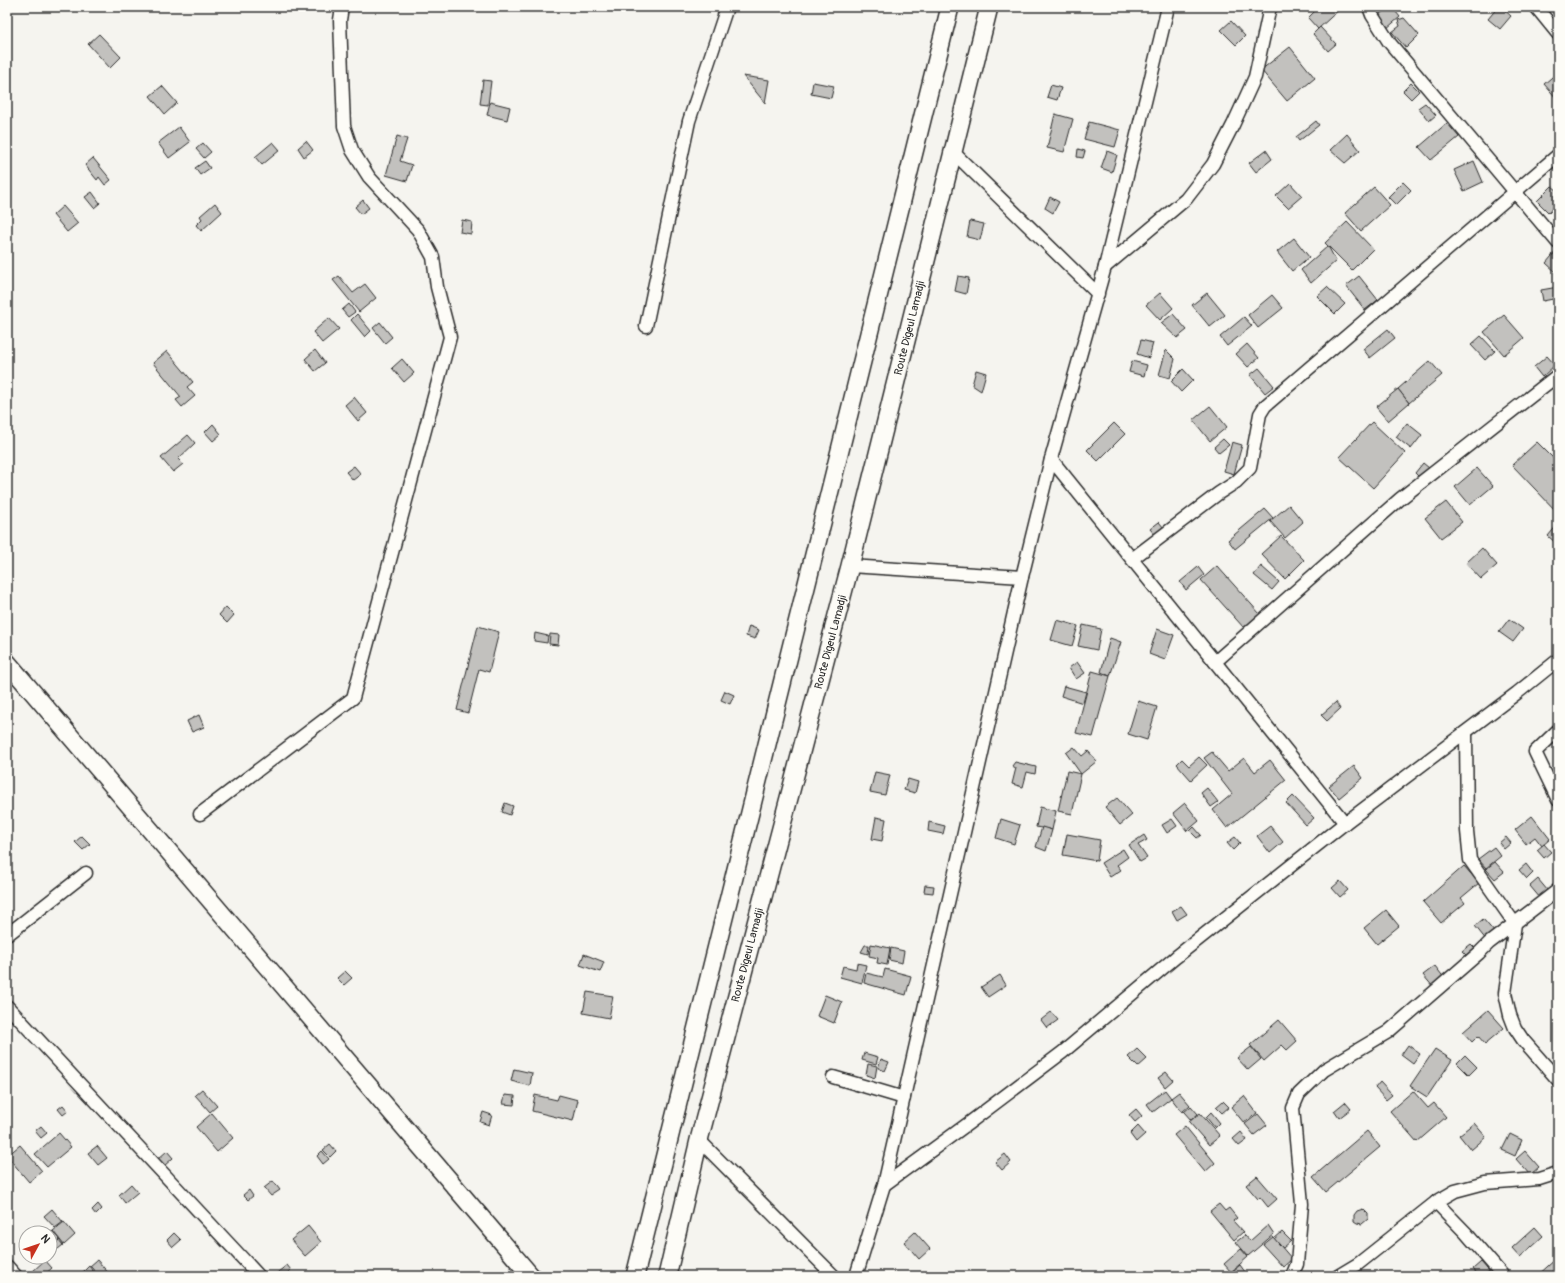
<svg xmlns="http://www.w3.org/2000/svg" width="1565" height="1283" font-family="Pangolin,sans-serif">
<rect width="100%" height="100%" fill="#f5f4ef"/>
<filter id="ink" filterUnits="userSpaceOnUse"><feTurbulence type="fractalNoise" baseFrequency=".025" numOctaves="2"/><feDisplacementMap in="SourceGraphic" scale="8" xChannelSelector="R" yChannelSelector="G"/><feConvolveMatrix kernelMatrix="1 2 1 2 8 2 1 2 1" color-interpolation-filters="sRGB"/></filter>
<g filter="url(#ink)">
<g fill="#c2c1be" stroke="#2b2b2b">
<polygon points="1319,7 1342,7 1318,29 1308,18"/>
<polygon points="1389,7 1392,7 1400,17 1386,29 1376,17"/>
<polygon points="1498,7 1501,7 1511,16 1500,29 1488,19"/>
<polygon points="1404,18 1419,35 1406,48 1392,32 1400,26 1398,20"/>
<polygon points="1231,21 1245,36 1236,45 1221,30"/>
<polygon points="1320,27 1336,44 1328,51 1313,34"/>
<polygon points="99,34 121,57 110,68 88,44"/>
<polygon points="1290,47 1315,78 1287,101 1261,70"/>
<polygon points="1558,72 1558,98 1557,99 1544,84"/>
<polygon points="743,76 769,80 765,103"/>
<polygon points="483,80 491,81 488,105 480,104"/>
<polygon points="813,82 834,86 831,98 811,94"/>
<polygon points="1411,83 1419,91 1411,99 1403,91"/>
<polygon points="1051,85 1061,88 1057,100 1047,97"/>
<polygon points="162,86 177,103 165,114 150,96"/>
<polygon points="490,102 510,107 507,120 487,115"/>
<polygon points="1425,103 1436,115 1429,121 1418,108"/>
<polygon points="1055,114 1073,119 1064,152 1047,148"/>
<polygon points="1316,121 1319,125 1299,141 1296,137"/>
<polygon points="1089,122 1120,130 1115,147 1084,139"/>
<polygon points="1447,123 1459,137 1431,160 1419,147"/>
<polygon points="179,127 190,142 169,158 158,143"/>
<polygon points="1347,134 1360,150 1345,163 1330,150"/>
<polygon points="397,136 407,139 400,161 412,165 407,181 386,175"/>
<polygon points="306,141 313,150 304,157 298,148"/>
<polygon points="273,142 280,150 262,165 255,157"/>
<polygon points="203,143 211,152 204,158 196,149"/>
<polygon points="1078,149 1085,151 1083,158 1077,157"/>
<polygon points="1266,150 1272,159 1256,172 1249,163"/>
<polygon points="1107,151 1117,155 1112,172 1101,168"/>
<polygon points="93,158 111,180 105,185 99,177 97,180 85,165"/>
<polygon points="205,161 210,168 200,175 195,168"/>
<polygon points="1474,161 1483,182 1464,191 1454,170"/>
<polygon points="1403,182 1411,190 1396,205 1388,197"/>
<polygon points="1290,183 1302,196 1288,208 1276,196"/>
<polygon points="1552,186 1558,191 1558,203 1549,213 1537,201"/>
<polygon points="1374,187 1390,205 1361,231 1345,213"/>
<polygon points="92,192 100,203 94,208 85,197"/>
<polygon points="1050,197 1059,202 1053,213 1045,208"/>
<polygon points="363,200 369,208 361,214 355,207"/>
<polygon points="215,203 222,212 201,231 196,225 202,219 200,216"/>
<polygon points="63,206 78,223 67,232 53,215"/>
<polygon points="462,220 472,222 471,234 460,232"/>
<polygon points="970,221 984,224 980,240 967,237"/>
<polygon points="1347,222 1373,249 1352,270 1325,243"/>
<polygon points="1294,238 1309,257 1292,271 1277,252"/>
<polygon points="1328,246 1336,261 1311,283 1301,270"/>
<polygon points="1557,250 1558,250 1558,274 1546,263"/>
<polygon points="339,276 353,293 365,284 376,298 359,312 333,280"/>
<polygon points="958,276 969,278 966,294 955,291"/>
<polygon points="1359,276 1378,300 1365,310 1346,286"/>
<polygon points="1327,287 1345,304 1335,314 1317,296"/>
<polygon points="1558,287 1558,298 1543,301 1541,290"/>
<polygon points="1160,293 1173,308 1160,320 1146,305"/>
<polygon points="1207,293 1225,315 1210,327 1192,305"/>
<polygon points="1272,295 1283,308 1258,328 1248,315"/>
<polygon points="349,304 355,312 348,317 342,310"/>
<polygon points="357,314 371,331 365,337 351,320"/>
<polygon points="1173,314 1187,330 1177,338 1161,323"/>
<polygon points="1504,315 1524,338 1504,355 1484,332"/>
<polygon points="1244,317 1252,326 1227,346 1220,337"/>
<polygon points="329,318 339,329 322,343 313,332"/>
<polygon points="380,322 392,337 385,343 373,328"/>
<polygon points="1388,329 1395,338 1370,358 1363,349"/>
<polygon points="1481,336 1495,351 1485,360 1471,345"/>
<polygon points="1141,340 1153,343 1149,358 1137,354"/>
<polygon points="1247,344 1259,358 1248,367 1236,354"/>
<polygon points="315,350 325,363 315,371 305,359"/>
<polygon points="1166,350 1175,359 1170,378 1159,375"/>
<polygon points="167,351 193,382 187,387 195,396 182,407 176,400 181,397 153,363"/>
<polygon points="1547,356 1555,365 1542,377 1534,367"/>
<polygon points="402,359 414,373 404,382 392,368"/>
<polygon points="1132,361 1147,365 1144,376 1129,372"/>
<polygon points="1430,361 1442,375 1409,403 1398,389"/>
<polygon points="1259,368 1274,386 1265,393 1250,375"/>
<polygon points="1183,369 1193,380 1181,392 1171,381"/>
<polygon points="976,370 986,373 981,391 972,385"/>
<polygon points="1398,389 1409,403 1388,421 1376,407"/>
<polygon points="354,397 367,413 358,421 345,405"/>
<polygon points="1210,406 1227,427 1210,441 1193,420"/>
<polygon points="1372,422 1405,453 1373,488 1339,457"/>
<polygon points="1114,423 1125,434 1098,461 1087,450"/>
<polygon points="1407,423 1422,435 1411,449 1396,437"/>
<polygon points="213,424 221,434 213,441 205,432"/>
<polygon points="188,435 195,443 178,459 183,464 173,472 161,458"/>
<polygon points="1223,439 1229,445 1219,453 1214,447"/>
<polygon points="1232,442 1242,445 1234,474 1224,471"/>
<polygon points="1537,442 1558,463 1558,513 1512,465"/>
<polygon points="1423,463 1429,468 1420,478 1415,473"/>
<polygon points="354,466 361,474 353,480 346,472"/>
<polygon points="1477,468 1493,486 1470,505 1455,487"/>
<polygon points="1446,502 1462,522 1441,538 1425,518"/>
<polygon points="1289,505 1303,522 1285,538 1270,521"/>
<polygon points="1265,509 1273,518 1235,549 1228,540"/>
<polygon points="1159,522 1164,528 1155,535 1150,529"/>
<polygon points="1558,524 1558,545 1548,536"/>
<polygon points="1281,536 1304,560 1285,579 1261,554"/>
<polygon points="1482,548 1497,565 1481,579 1466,563"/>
<polygon points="1217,566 1260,614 1244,628 1201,580"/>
<polygon points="1261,566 1279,582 1272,590 1254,575"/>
<polygon points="1198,567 1204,575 1186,590 1180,582"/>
<polygon points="226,607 234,615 227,623 219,615"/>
<polygon points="1509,619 1523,629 1513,642 1499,632"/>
<polygon points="1057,620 1078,626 1072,646 1051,640"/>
<polygon points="1083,625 1101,629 1097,650 1078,646"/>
<polygon points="478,626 499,632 489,672 479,669 468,713 457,710"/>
<polygon points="749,626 759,630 755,639 746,636"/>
<polygon points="1157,629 1174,635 1165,660 1149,654"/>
<polygon points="535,633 548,636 547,643 534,641"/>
<polygon points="550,634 559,635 558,645 549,644"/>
<polygon points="1110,638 1121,642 1110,676 1101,672"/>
<polygon points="1077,662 1085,673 1076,679 1069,668"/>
<polygon points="1092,671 1110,676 1093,737 1076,733"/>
<polygon points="1064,686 1086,692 1083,703 1061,696"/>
<polygon points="725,691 734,695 730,704 721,700"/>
<polygon points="1138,701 1157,707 1147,740 1128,734"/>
<polygon points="1336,702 1340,709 1327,721 1321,715"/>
<polygon points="199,715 204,727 192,732 187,721"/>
<polygon points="1074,747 1082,756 1088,751 1097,761 1081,774 1066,753"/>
<polygon points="1212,752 1228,771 1244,758 1255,772 1270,760 1286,780 1227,828 1213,810 1232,794 1204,758"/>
<polygon points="1199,757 1207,765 1191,780 1177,764 1182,759 1189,766"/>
<polygon points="1015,762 1036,767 1035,774 1027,772 1023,787 1012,784 1016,768 1012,766"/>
<polygon points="1354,766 1363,778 1339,798 1329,786"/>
<polygon points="1067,771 1081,774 1072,814 1058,811"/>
<polygon points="875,772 890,775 885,795 870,792"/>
<polygon points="908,779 918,782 915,793 904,790"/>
<polygon points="1207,788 1218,802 1211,807 1201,793"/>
<polygon points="1293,796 1314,818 1306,825 1286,803"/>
<polygon points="1117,798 1132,815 1120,825 1105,807"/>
<polygon points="505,803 513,806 510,815 502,812"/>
<polygon points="1185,803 1199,821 1187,831 1173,813"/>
<polygon points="1040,807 1056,811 1052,830 1036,827"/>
<polygon points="1532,816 1550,839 1542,846 1535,837 1526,844 1515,830"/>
<polygon points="876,817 886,819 882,841 872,839"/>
<polygon points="1001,819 1020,825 1014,844 996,838"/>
<polygon points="1172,819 1177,826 1167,833 1162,825"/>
<polygon points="929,822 945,826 943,834 928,831"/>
<polygon points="1270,826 1283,842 1270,853 1257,836"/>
<polygon points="1042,827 1052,830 1046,851 1036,847"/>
<polygon points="1194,827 1201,835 1197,838 1190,831"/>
<polygon points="1067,834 1100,840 1097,861 1063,855"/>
<polygon points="1144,835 1147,840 1138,845 1147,858 1140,862 1129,845"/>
<polygon points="82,836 90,844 83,850 75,842"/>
<polygon points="1235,837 1240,843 1233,850 1227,843"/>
<polygon points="1506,837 1511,843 1504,849 1499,843"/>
<polygon points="1544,844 1551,852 1544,858 1537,850"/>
<polygon points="1494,847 1501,856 1486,868 1478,859"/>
<polygon points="1123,849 1128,857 1117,865 1121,870 1110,877 1101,863"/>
<polygon points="1495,862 1504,872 1495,879 1486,869"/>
<polygon points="1526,864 1533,873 1527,879 1519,870"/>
<polygon points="1464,866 1479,883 1461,898 1465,903 1441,923 1423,902"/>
<polygon points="1538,879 1548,891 1540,898 1530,886"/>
<polygon points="1340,881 1348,890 1340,897 1332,888"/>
<polygon points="925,885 934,886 933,893 924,892"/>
<polygon points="1181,906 1187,914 1177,920 1172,911"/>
<polygon points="1386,910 1399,926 1377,944 1364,928"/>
<polygon points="1483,919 1496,934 1487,941 1475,926"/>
<polygon points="871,944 890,948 887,965 877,963 878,958 869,956"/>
<polygon points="1471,944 1477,950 1468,957 1462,951"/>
<polygon points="865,945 869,945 868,954 861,952"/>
<polygon points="891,948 904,951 902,963 889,960"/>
<polygon points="584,954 604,962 600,972 580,965"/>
<polygon points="857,963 866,965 862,983 840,977 843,966 856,969"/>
<polygon points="1435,966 1445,979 1434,988 1423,975"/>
<polygon points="885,969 911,976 906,995 864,983 866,973 883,977"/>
<polygon points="345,971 352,978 344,985 337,978"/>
<polygon points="1000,975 1006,985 988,997 981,987"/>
<polygon points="587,992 613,996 609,1018 583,1013"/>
<polygon points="825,995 842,1002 834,1023 817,1016"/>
<polygon points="1488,1010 1504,1028 1485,1044 1478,1036 1472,1042 1463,1032"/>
<polygon points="1051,1012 1058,1020 1047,1028 1041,1020"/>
<polygon points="1279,1020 1297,1041 1287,1050 1282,1045 1264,1061 1250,1045"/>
<polygon points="1408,1045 1420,1054 1413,1064 1401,1055"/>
<polygon points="1251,1047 1261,1059 1248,1070 1237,1058"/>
<polygon points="1137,1049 1147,1059 1138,1067 1128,1057"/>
<polygon points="1435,1049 1452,1060 1427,1097 1410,1086"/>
<polygon points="864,1053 878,1057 876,1064 862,1060"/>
<polygon points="1465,1055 1477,1067 1469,1075 1457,1063"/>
<polygon points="881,1059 889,1062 885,1071 878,1068"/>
<polygon points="868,1064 877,1066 875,1078 866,1075"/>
<polygon points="514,1069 532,1073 530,1086 511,1081"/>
<polygon points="1166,1072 1173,1080 1165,1087 1158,1078"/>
<polygon points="1380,1082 1392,1095 1386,1100 1375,1088"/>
<polygon points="202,1089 217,1106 210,1112 195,1095"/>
<polygon points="1165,1090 1171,1098 1153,1112 1147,1104"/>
<polygon points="1413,1091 1428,1108 1434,1103 1446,1117 1417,1142 1390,1111"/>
<polygon points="1179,1092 1190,1105 1182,1112 1171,1098"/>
<polygon points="505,1095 515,1096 514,1105 503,1104"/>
<polygon points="535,1095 557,1100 559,1095 578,1100 573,1121 532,1111"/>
<polygon points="1244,1096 1257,1113 1244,1123 1231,1107"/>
<polygon points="1223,1101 1229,1107 1222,1113 1216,1107"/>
<polygon points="1345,1102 1351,1109 1339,1118 1334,1111"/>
<polygon points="63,1105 68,1111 63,1115 58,1109"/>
<polygon points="1191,1106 1198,1114 1191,1120 1184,1112"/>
<polygon points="1136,1109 1142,1116 1135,1122 1129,1115"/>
<polygon points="483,1112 492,1115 489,1125 480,1122"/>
<polygon points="1211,1112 1220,1123 1215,1128 1206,1117"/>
<polygon points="212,1113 233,1138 217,1152 196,1127"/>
<polygon points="1200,1113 1220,1136 1209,1145 1189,1122"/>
<polygon points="1258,1114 1267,1125 1254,1135 1245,1124"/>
<polygon points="1474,1123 1486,1137 1471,1150 1459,1135"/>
<polygon points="41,1126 47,1133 41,1138 35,1131"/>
<polygon points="1138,1126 1145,1134 1136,1142 1130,1134"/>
<polygon points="1185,1126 1215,1163 1205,1172 1174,1135"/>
<polygon points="1367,1131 1380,1147 1326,1192 1313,1177"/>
<polygon points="1241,1132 1247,1140 1239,1146 1233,1139"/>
<polygon points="59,1133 71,1147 47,1167 35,1154"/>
<polygon points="1510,1134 1522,1140 1515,1156 1502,1150"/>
<polygon points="330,1144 336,1151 330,1157 323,1150"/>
<polygon points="20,1145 42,1171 29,1182 7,1156"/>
<polygon points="97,1146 107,1158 98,1165 88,1153"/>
<polygon points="167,1151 173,1158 164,1166 158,1159"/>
<polygon points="322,1151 329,1159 323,1164 317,1156"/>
<polygon points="1525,1151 1539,1167 1530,1175 1516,1159"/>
<polygon points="1005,1154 1011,1162 1002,1170 995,1162"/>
<polygon points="1257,1176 1277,1199 1268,1207 1260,1197 1258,1199 1246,1185"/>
<polygon points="273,1181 280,1190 271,1196 264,1188"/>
<polygon points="131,1184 138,1192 125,1203 119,1195"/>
<polygon points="249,1190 253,1196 248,1200 243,1195"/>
<polygon points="98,1204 102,1209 96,1215 92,1210"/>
<polygon points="1219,1204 1225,1211 1229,1208 1237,1218 1233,1221 1243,1232 1234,1240 1210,1211"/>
<polygon points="52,1209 63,1222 55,1228 44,1216"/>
<polygon points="1363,1209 1368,1214 1368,1219 1362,1224 1357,1223 1354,1221 1354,1215 1357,1211"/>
<polygon points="64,1222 75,1235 64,1245 53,1231"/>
<polygon points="1268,1225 1274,1234 1248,1256 1236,1242 1245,1235 1250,1241"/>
<polygon points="308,1226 321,1242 305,1256 291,1240"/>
<polygon points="1535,1227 1543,1236 1520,1257 1512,1248"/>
<polygon points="52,1231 59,1239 54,1244 50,1240 50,1233"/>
<polygon points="915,1232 930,1249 919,1259 904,1242"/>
<polygon points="1282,1232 1291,1241 1283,1248 1274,1239"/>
<polygon points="174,1233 181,1240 173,1247 167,1240"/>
<polygon points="1273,1237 1292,1259 1283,1267 1263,1245"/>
<polygon points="59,1240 63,1245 58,1249 54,1244"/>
<polygon points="1241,1249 1248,1257 1231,1272 1224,1264"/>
<polygon points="1558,1257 1558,1271 1555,1273 1553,1271 1547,1276 1537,1276"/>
<polygon points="45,1260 52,1268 43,1276 36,1276 32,1272"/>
<polygon points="97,1260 111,1276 99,1276 90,1266"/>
<polygon points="1481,1262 1489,1271 1483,1276 1479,1276 1473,1269"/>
<polygon points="287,1265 291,1270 284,1276 282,1276 278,1272"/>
<polygon points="1240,1265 1248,1276 1227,1276"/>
<polygon points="89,1266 97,1276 86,1276 83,1272"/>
</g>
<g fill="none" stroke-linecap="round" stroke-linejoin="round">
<defs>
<g id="street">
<polyline points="1369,7 1372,15 1389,42 1558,243"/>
<polyline points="1536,7 1558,34"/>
<polyline points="952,151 1098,294"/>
<polyline points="1105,267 1186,199 1213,164 1233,125 1255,77 1270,7"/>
<polyline points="646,326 689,121 727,7"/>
<polyline points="1051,459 1345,823"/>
<polyline points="1132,559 1219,493 1236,482 1250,468 1260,414 1265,406 1558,155"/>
<polyline points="850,566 1022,577"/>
<polyline points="1215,662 1400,499 1558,375"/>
<polyline points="1558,730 1535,752 1558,800"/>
<polyline points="1466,732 1467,831 1470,860 1515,924 1505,993 1510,1015 1515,1028 1523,1040 1558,1080"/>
<polyline points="200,814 353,698 450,337 437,287 433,257 418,230 369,177 352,150 344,126 340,20 342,7"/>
<polyline points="7,935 86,873"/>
<polyline points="7,1006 259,1276"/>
<polyline points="833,1077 904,1098"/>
<polyline points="699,1140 834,1276"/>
<polyline points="884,1185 969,1123 1063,1052 1176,957 1345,823 1517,693 1558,660"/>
<polyline points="1436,1202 1466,1233 1503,1276"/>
<polyline points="7,1266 16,1276"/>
<polyline points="856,1276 884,1185 1022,577 1051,459 1105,267 1168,7"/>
<polyline points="1292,1276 1297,1264 1302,1204 1293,1108 1299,1094 1324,1070 1388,1032 1479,953 1489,943 1558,890"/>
<polyline points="1338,1276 1358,1264 1436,1202 1455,1191 1485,1183 1539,1179 1558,1173"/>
</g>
<g id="secondary">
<polyline points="7,662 531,1276"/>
<polyline points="635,1276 950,7"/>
<polyline points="667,1276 699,1140 850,566 989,7"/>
</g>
</defs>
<use href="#street" stroke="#2b2b2b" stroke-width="15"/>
<use href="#secondary" stroke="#2b2b2b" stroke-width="20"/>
<use href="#street" stroke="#fdfcf7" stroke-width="12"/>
<use href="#secondary" stroke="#fdfcf7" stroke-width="17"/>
</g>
</g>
<g text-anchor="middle" stroke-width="4" stroke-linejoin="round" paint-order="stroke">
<g font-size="11" fill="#2b2b2b" stroke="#fdfcf7">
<text transform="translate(909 328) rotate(-76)" y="4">Route Digeul Lamadji</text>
<text transform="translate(830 642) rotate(-75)" y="4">Route Digeul Lamadji</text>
<text transform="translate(747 955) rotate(-75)" y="4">Route Digeul Lamadji</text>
</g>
</g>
<rect width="1565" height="1283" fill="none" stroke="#fdfcf7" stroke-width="24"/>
<rect x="12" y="12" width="1541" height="1259" fill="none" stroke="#2b2b2b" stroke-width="1.5" filter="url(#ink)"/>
<g transform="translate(38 1245) rotate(50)"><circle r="19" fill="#fdfcf7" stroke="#a9a8a5"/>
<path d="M0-3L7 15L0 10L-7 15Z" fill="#c8321e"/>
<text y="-6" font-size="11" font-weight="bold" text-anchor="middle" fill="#2b2b2b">N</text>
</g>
</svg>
